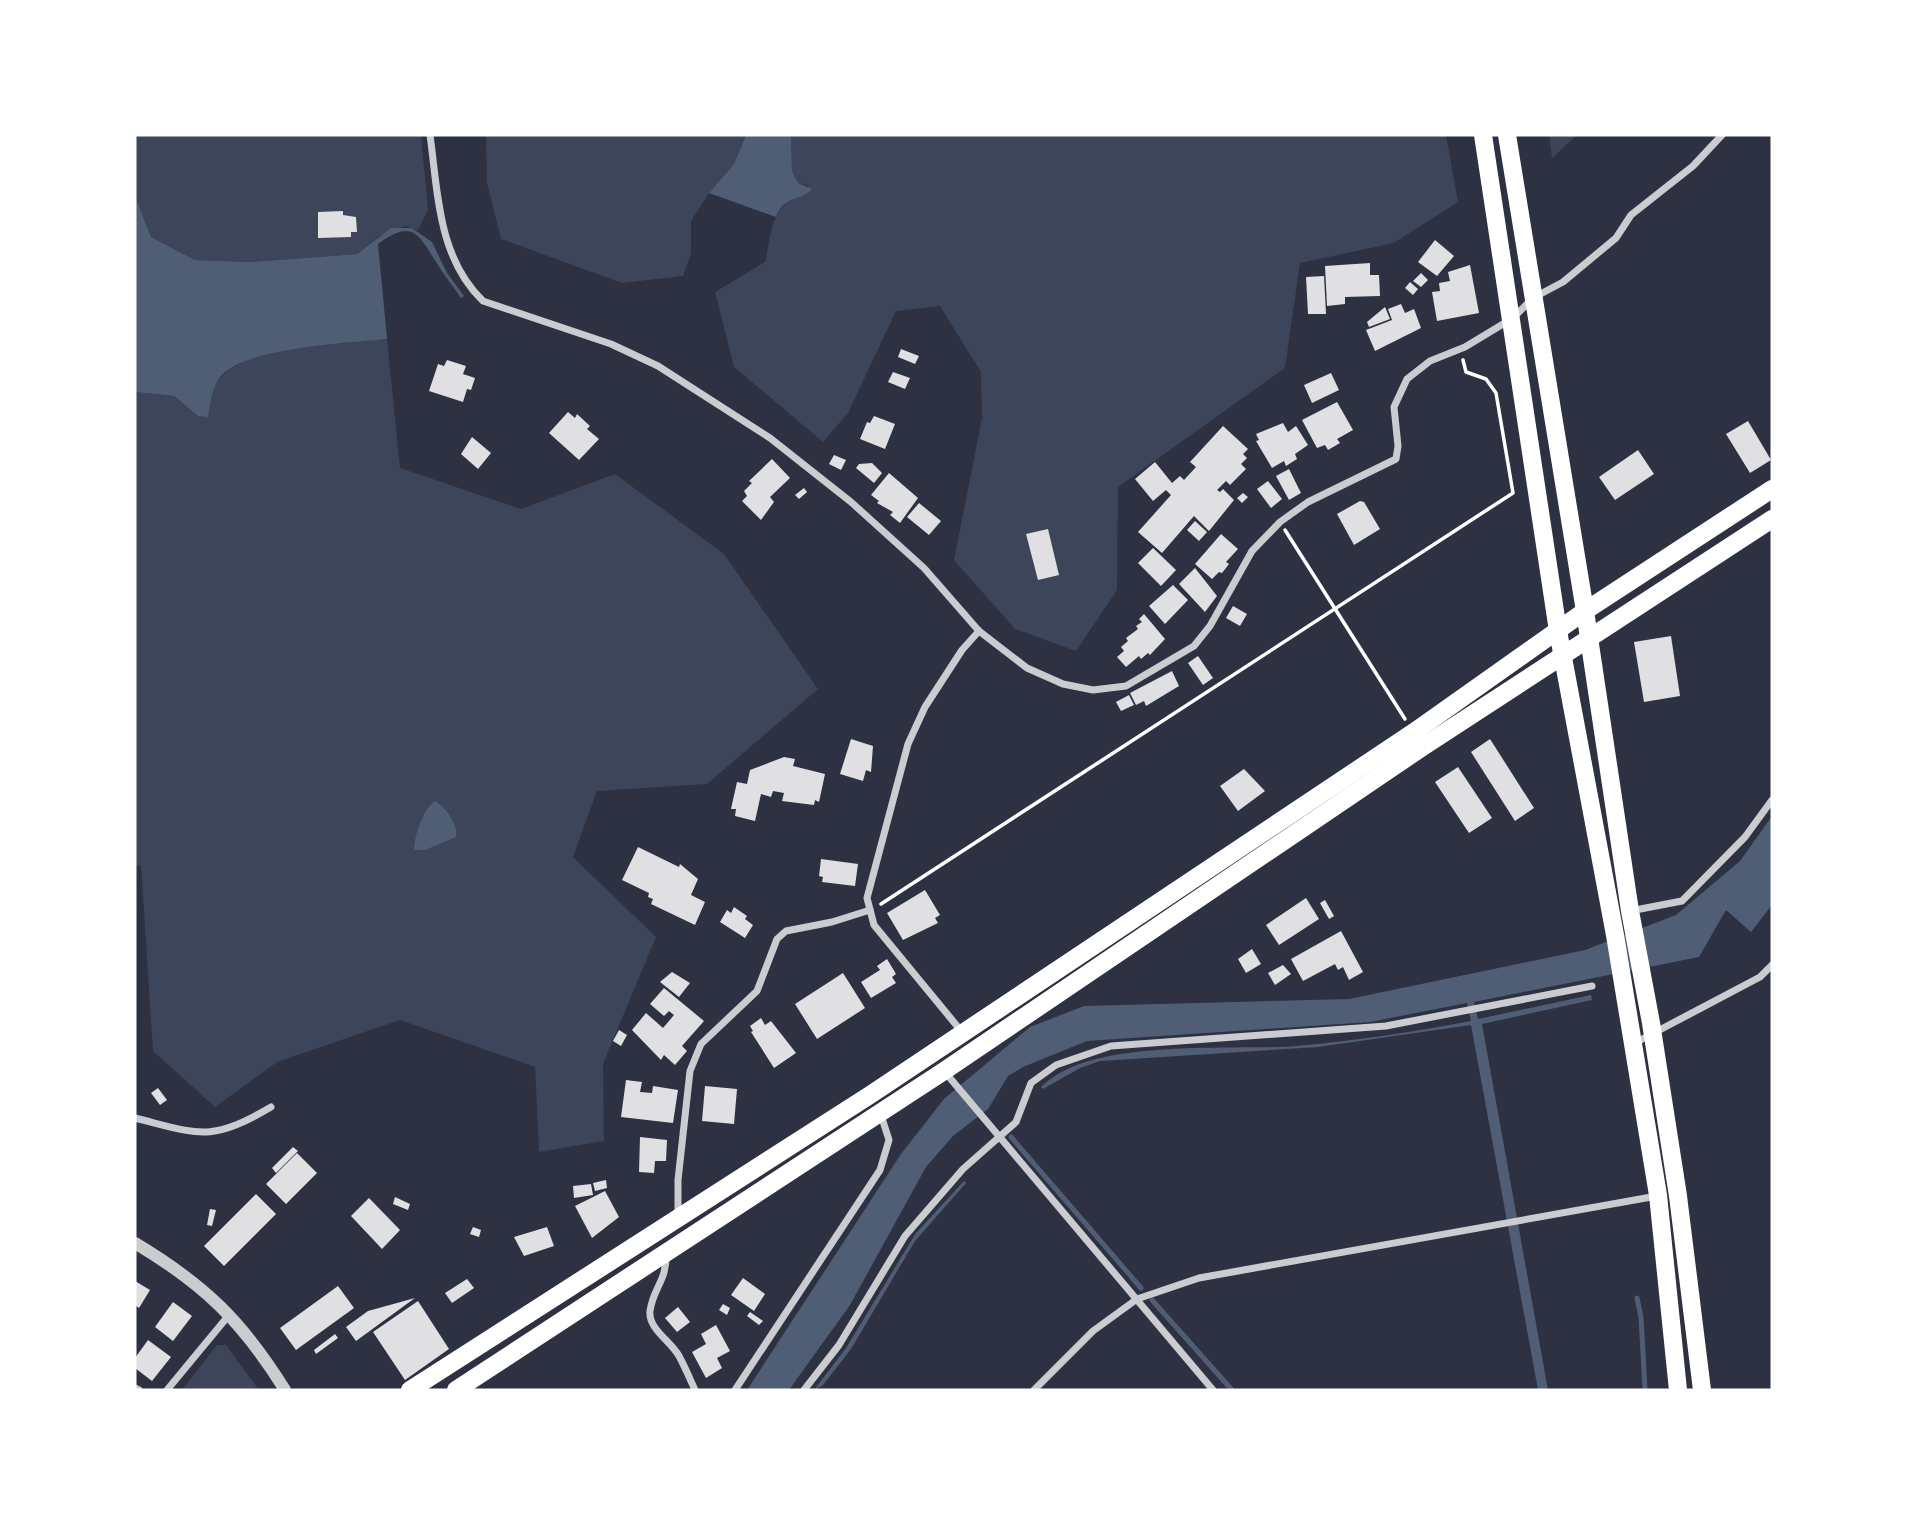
<svg xmlns="http://www.w3.org/2000/svg" width="1907" height="1525" font-family="Figtree,sans-serif">
<style>
.green{fill:#3c4559}
.water{fill:#4f5d75}
.lines{fill:none;stroke-linecap:round;stroke-linejoin:round}
.stream{stroke:#4f5d75;stroke-width:5}
.building{fill:#e0e0e3}
.path{stroke:#fff;stroke-width:3.5}
.minor{stroke:#caccd0;stroke-width:7}
.tertiary{stroke:#caccd0;stroke-width:12}
.primary{stroke:#fff;stroke-width:18}
</style>
<rect width="100%" height="100%" fill="#2d3142"/>
<g class="green">
<path d="M135 135H421L428 210 418 230 406 226 378 237 357 254 251 262 195 260 151 237 135 196Z"/>
<path d="M486 135H746L734 164 709 193 691 221V254L683 276 622 283 501 239 487 183Z"/>
<path d="M791 135H1446L1458 202 1394 243 1300 263 1285 368 1118 487 1117 590 1076 651 1015 629 954 560 982 418 981 372 940 306 896 311 848 413 823 442 734 367 715 292 765 262C773 228 770 204 808 193V186L798 183 792 171Z"/>
<path d="M1549 135H1577L1552 158Z"/>
<path d="M387 339 400 468 521 509 615 474 724 554 818 689 707 784 597 791 573 857 656 937 603 1064 604 1141 539 1152 535 1067 400 1020 277 1062 215 1107 153 1051 141 865 135 866V392L174 396 198 416C206 404 214 383 224 374 261 343 340 343 387 339Z"/>
<path d="M217 1345H226L259 1390H182Z"/>
</g>
<g class="water">
<path d="M746 135H791L792 171 798 183 812 189C803 201 784 195 776 217L709 193 734 164Z"/>
<path d="M135 196 151 237 195 260 251 262 357 254 391 228H412L432 242 447 273 464 296 461 298C453 286 443 274 436 262 418 233 412 219 378 244L387 339C348 343 247 347 221 376 212 387 210 404 208 417L198 416 174 396 135 392Z"/>
<path d="M435 801C445 807 458 823 456 837L425 850H414C414 837 423 808 435 801Z"/>
<path d="M1772 816V905L1751 932 1726 910 1699 957 1474 1002 1478 1019 1591 995 1592 1000 1482 1024 1548 1390H1538L1471 1025 1318 1047 1100 1061 1080 1068 1043 1089 1041 1087C1091 1037 1227 1051 1296 1046 1354 1041 1413 1032 1471 1021L1467 1003 1370 1022 1087 1041 1023 1067 1008 1076 988 1109 953 1136 926 1167 850 1305 789 1390H747L901 1154 944 1099 1030 1027 1084 1006 1349 999 1585 950 1676 915 1740 861Z"/>
<path d="M964 1181 966 1183 915 1241 851 1349 823 1385 814 1390 846 1348 916 1233Z"/>
</g>
<g class="lines">
<g class="stream">
<path d="M1011 1137 1141 1288"/>
<path d="M1637 1298 1641 1317 1645 1390"/>
<path d="M1152 1300 1232 1390"/>
</g>
</g>
<g class="building">
<path d="M343 211V215L356 217 357 232H351V237L318 238V212Z"/>
<path d="M1435 240 1454 256 1437 276 1418 262Z"/>
<path d="M1370 263V275H1379L1380 296 1345 297V304L1327 306 1325 266Z"/>
<path d="M1470 265 1479 313 1437 321 1432 292 1440 291 1439 283 1450 281 1448 272Z"/>
<path d="M1421 273 1428 280 1421 287 1413 281Z"/>
<path d="M1324 276 1326 314H1308L1306 277Z"/>
<path d="M1410 282 1418 289 1413 295 1405 288Z"/>
<path d="M1401 304 1405 313 1414 309 1421 328 1375 351 1366 330 1392 320 1388 309Z"/>
<path d="M1385 307 1390 319 1369 327 1367 322Z"/>
<path d="M901 349 919 356 915 364 898 357Z"/>
<path d="M447 360 466 366 463 374 475 378 471 390 467 389 463 402 429 391 438 364 444 366Z"/>
<path d="M893 372 910 378 905 389 888 382Z"/>
<path d="M1331 373 1339 390 1312 403 1304 385Z"/>
<path d="M1337 402 1353 430 1337 439 1340 443 1328 450 1325 445 1317 448 1302 420Z"/>
<path d="M568 412 575 418 577 414 590 426 587 429 599 439 579 460 549 433Z"/>
<path d="M874 416 895 424 885 449 860 439 867 422 870 423Z"/>
<path d="M1748 421 1771 460 1750 473 1726 434Z"/>
<path d="M1283 423 1288 432 1296 426 1308 445 1295 454 1297 459 1286 466 1284 461 1272 468 1256 441 1259 440 1256 434Z"/>
<path d="M1223 426 1248 449 1243 454 1247 458 1241 464 1246 469 1230 485 1226 481 1217 490 1220 492 1223 489 1234 500 1209 531 1194 516 1162 553 1138 532 1171 495 1166 490 1153 501 1135 479 1155 462 1172 483 1180 476 1184 480 1196 467 1190 462Z"/>
<path d="M472 437 491 453 478 469 461 454Z"/>
<path d="M1638 450 1654 474 1615 500 1599 477Z"/>
<path d="M834 455 846 460 841 470 829 464Z"/>
<path d="M772 459 790 478 770 497 774 502 761 520 742 501 747 496 744 491 752 483 749 481Z"/>
<path d="M872 463 882 473 874 483 856 468 859 464Z"/>
<path d="M1289 469 1301 493 1289 500 1276 476Z"/>
<path d="M889 473 918 498 900 523 890 515 893 512 877 503 879 501 871 495Z"/>
<path d="M1268 481 1282 499 1271 508 1257 489Z"/>
<path d="M804 488 807 492 799 499 795 495Z"/>
<path d="M1243 493 1248 497 1242 503 1237 498Z"/>
<path d="M1360 501 1364 502 1380 529 1354 545 1337 514Z"/>
<path d="M919 503 941 521 929 535 907 517Z"/>
<path d="M1195 521 1207 532 1199 541 1187 530Z"/>
<path d="M1048 529 1059 575 1038 580 1026 534Z"/>
<path d="M1221 534 1238 549 1226 562 1229 564 1222 573 1219 572 1212 579 1195 564Z"/>
<path d="M1153 548 1176 570 1161 586 1138 563Z"/>
<path d="M1195 568 1217 596 1205 612 1179 584Z"/>
<path d="M1173 585 1188 600 1165 624 1149 606Z"/>
<path d="M1233 606 1247 614 1240 626 1226 618Z"/>
<path d="M1144 614 1165 639 1150 655 1148 653 1141 659 1139 656 1126 667 1117 657 1124 651 1121 647 1128 641 1126 638 1138 629 1136 626 1142 622 1139 619Z"/>
<path d="M1671 636 1680 696 1644 702 1634 642Z"/>
<path d="M1198 656 1213 678 1203 685 1188 663Z"/>
<path d="M1172 671 1179 686 1146 706 1144 701 1136 705 1130 693Z"/>
<path d="M1129 695 1134 705 1121 711 1116 702Z"/>
<path d="M851 739 873 746 871 772 866 770 863 781 840 774Z"/>
<path d="M1490 739 1534 808 1515 821 1471 752Z"/>
<path d="M784 757 795 759 793 766 825 774 819 802 815 800 814 805 782 801 784 793 773 791 771 797 761 794 755 821 735 816 736 809H731L737 782 747 784 750 770Z"/>
<path d="M1458 767 1492 818 1469 833 1435 782Z"/>
<path d="M1244 769 1265 791 1238 811 1220 786Z"/>
<path d="M638 847 679 867 680 864 698 879 691 895 705 902 695 925 651 904 653 899 648 897 649 893 622 880Z"/>
<path d="M821 859 858 864 855 886 822 882 823 877 819 876Z"/>
<path d="M925 890 940 915 935 918 938 923 903 940 887 913Z"/>
<path d="M1306 898 1319 919 1279 945 1266 925Z"/>
<path d="M1325 900 1334 916 1329 919 1320 903Z"/>
<path d="M734 907 747 916 745 919 753 925 745 938 720 922 727 910 731 913Z"/>
<path d="M1341 931 1363 972 1349 980 1343 967 1338 970 1335 964 1303 981 1291 959Z"/>
<path d="M1252 949 1261 964 1246 973 1238 959Z"/>
<path d="M887 959 896 974 892 977 896 983 871 998 861 982 880 970 877 966Z"/>
<path d="M1283 965 1291 974 1275 985 1268 973Z"/>
<path d="M672 972 690 983 679 997 660 982Z"/>
<path d="M843 973 865 1008 817 1039 795 1004Z"/>
<path d="M664 988 704 1021 682 1046 687 1051 675 1065 664 1055 661 1060 632 1030 646 1013 663 1028 674 1015 669 1011 664 1016 650 1004Z"/>
<path d="M761 1018 765 1025 771 1021 796 1053 774 1068 751 1032 753 1031 750 1026Z"/>
<path d="M619 1030 627 1035 621 1046 613 1041Z"/>
<path d="M626 1080 642 1082 640 1092 652 1093 653 1086 678 1090 673 1123 621 1117Z"/>
<path d="M705 1086 737 1089 734 1124 702 1121Z"/>
<path d="M158 1088 167 1100 160 1105 151 1093Z"/>
<path d="M640 1137 667 1140 666 1161H655L654 1173 639 1172Z"/>
<path d="M293 1147 298 1151 276 1173 272 1168Z"/>
<path d="M297 1153 317 1173 286 1204 266 1184Z"/>
<path d="M606 1180 607 1188 595 1191 593 1183Z"/>
<path d="M591 1184 593 1195 574 1198 573 1186Z"/>
<path d="M605 1191 619 1217 592 1238 575 1206Z"/>
<path d="M256 1194 276 1214 224 1266 204 1246Z"/>
<path d="M395 1197 410 1204 408 1210 393 1204Z"/>
<path d="M369 1198 400 1230 382 1249 351 1216Z"/>
<path d="M210 1209 216 1210 212 1226 207 1225Z"/>
<path d="M473 1227 481 1230 479 1237 470 1234Z"/>
<path d="M547 1227 554 1246 524 1256 514 1237Z"/>
<path d="M743 1278 765 1294 754 1311 731 1295Z"/>
<path d="M467 1279 474 1288 452 1303 445 1293Z"/>
<path d="M135 1281 150 1290 139 1308 135 1305Z"/>
<path d="M338 1286 354 1308 296 1350 280 1328Z"/>
<path d="M415 1298 356 1341 346 1327 368 1311Z"/>
<path d="M418 1301 449 1349 405 1380 373 1332Z"/>
<path d="M173 1302 192 1316 173 1341 155 1327Z"/>
<path d="M723 1304 730 1308 727 1315 719 1310Z"/>
<path d="M678 1307 690 1322 677 1332 665 1318Z"/>
<path d="M750 1312 763 1321 759 1325 747 1316Z"/>
<path d="M716 1325 730 1351 717 1358 722 1368 706 1378 692 1352 706 1344 701 1334Z"/>
<path d="M335 1334 338 1338 316 1354 314 1350Z"/>
<path d="M148 1340 171 1357 152 1381 135 1368V1358Z"/>
</g>
<g class="lines">
<g class="path">
<path d="M1285 530 1405 719"/>
<path d="M881 904 1513 493 1496 393 1486 379 1466 372 1463 360"/>
</g>
<g class="minor">
<path d="M430 135C438 193 438 258 483 301L611 344 658 366 770 438 851 502 924 568 979 631 1027 668 1063 684 1093 690 1126 686 1194 646 1210 626 1252 551 1280 522 1308 502 1396 459 1398 446 1394 407 1407 379 1430 361 1465 347 1513 318 1533 298 1563 282 1616 238 1631 215 1693 166 1722 135"/>
<path d="M1630 911 1682 901 1745 837 1772 800"/>
<path d="M962 1032 874 925 867 898 908 744 925 707 962 650 979 631"/>
<path d="M1633 1044 1760 977 1772 965"/>
<path d="M944 1071 1213 1390"/>
<path d="M135 1118C199 1134 210 1143 271 1107"/>
<path d="M678 1217V1180L690 1071 701 1044 757 991 777 939 786 931 832 922 870 910"/>
<path d="M666 1254C667 1281 653 1288 650 1311 648 1329 671 1341 679 1356 685 1367 690 1379 695 1390"/>
<path d="M135 1388 139 1390"/>
<path d="M167 1390 229 1315"/>
<path d="M735 1390 880 1170 889 1140 881 1115"/>
<path d="M804 1390 839 1345 905 1236 963 1169 1016 1122 1031 1083 1056 1065 1111 1046 1386 1026 1592 986"/>
<path d="M1034 1390 1093 1331 1137 1299 1199 1278 1657 1196"/>
</g>
<path class="tertiary" d="M135 1243C205 1285 242 1321 285 1390"/>
<g class="primary">
<path d="M1483 135 1558 631 1615 935 1658 1195 1678 1390"/>
<path d="M1507 135 1585 611 1630 911 1651 1023 1678 1196 1702 1390"/>
<path d="M410 1390 870 1095 1414 732 1585 611 1772 489"/>
<path d="M456 1390 944 1071 1424 746 1772 519"/>
</g>
</g>
<rect width="1907" height="1525" fill="none" stroke="#ffffff" stroke-width="273"/>
</svg>
